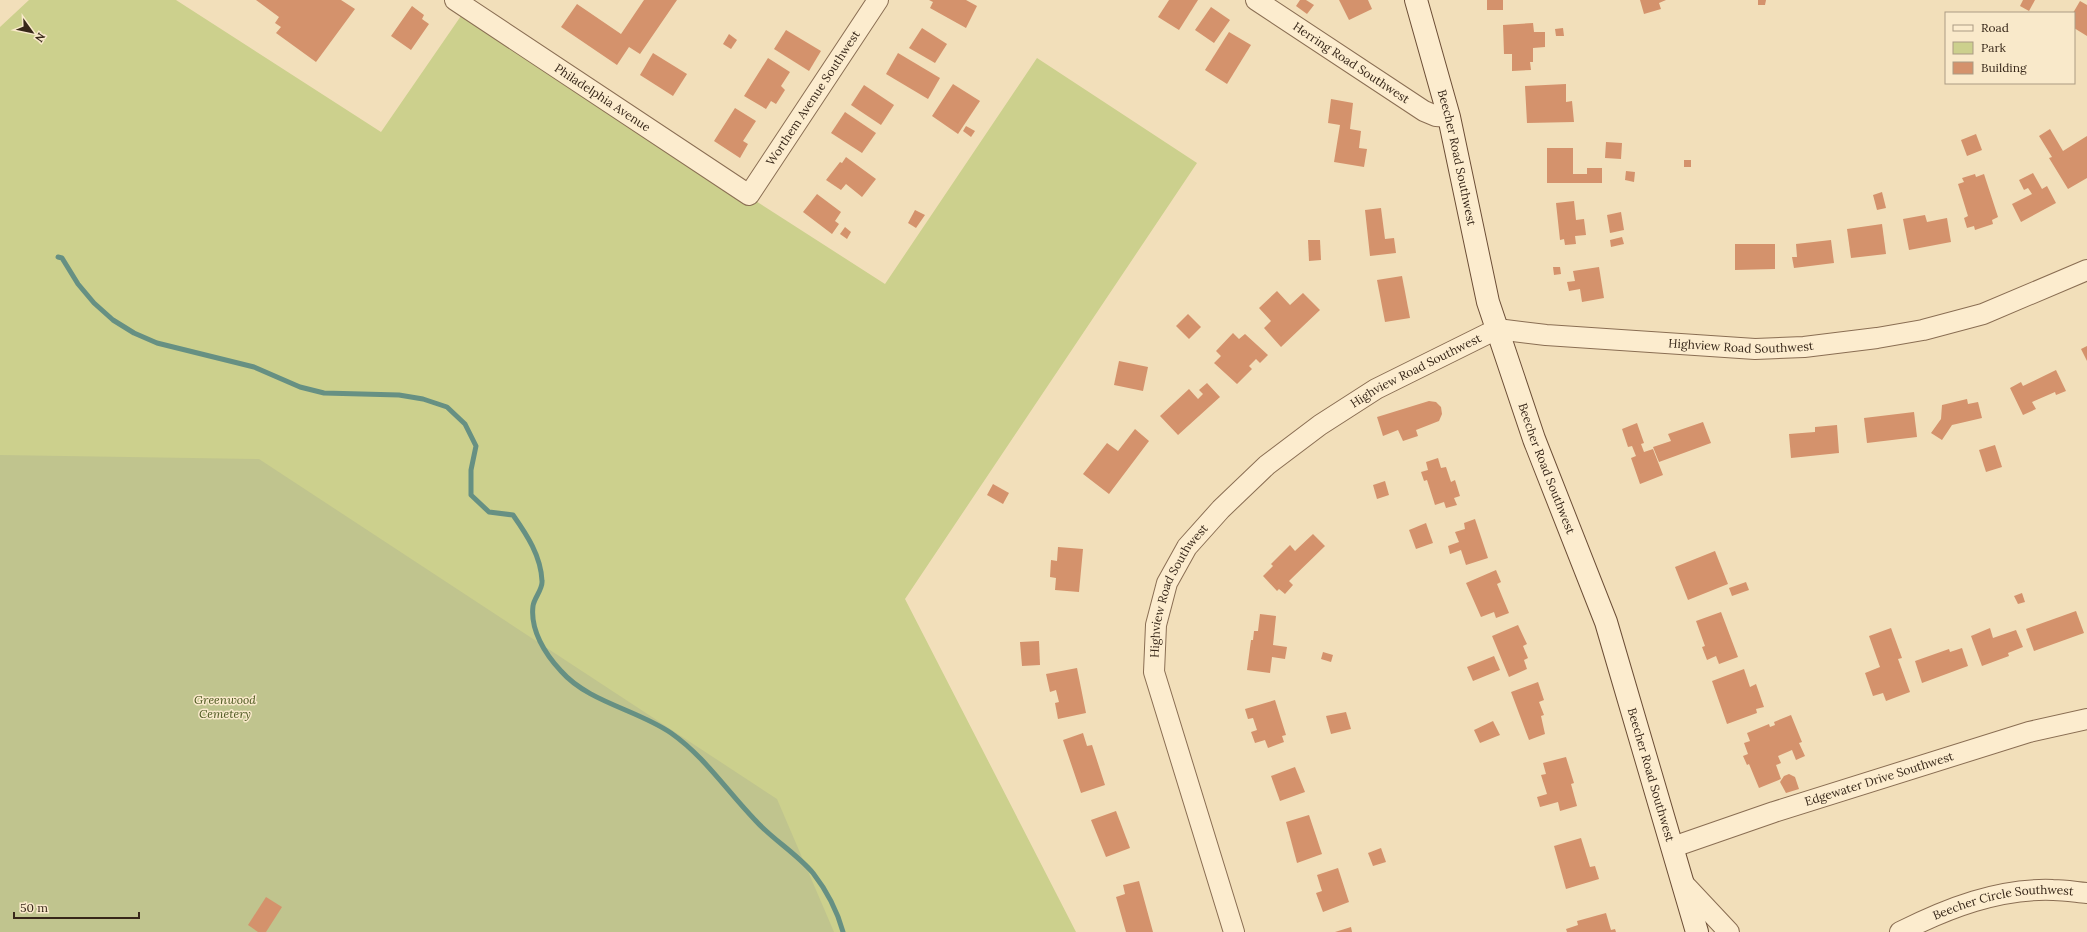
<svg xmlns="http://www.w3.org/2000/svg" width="2087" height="932" font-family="Lora,serif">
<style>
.green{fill:#ccd08d}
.cemetery{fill:#c0c48e}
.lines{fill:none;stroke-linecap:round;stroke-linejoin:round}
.stream{stroke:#669083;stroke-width:5}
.building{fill:#d4926c}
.street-casing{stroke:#8a6e53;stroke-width:22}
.secondary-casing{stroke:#6c4e36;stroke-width:24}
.street{stroke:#fcecce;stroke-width:20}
.secondary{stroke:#fcecce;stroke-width:22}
.labels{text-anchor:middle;stroke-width:3;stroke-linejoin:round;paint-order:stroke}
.street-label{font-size:12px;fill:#372719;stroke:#f9e9ca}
.park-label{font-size:12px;font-style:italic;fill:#4b561e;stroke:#f9e9ca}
</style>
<rect width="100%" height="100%" fill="#f2dfba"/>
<path class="green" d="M29 0H176L381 132 463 13 885 284 1037 58 1197 163 905 599 1076 932H691L0 823V27Z"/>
<path class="cemetery" d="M0 455 259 459 777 799 834 932H0Z"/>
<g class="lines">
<path class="stream" d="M58 257 62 258 78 284 94 303 113 320 134 333 157 343 254 367 300 387 324 393 399 395 423 399 447 407 465 424 476 446 471 470V495L489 512 513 515C527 535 541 556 542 581 543 589 534 598 533 606 530 630 545 654 561 671 588 702 638 710 671 733 704 756 727 791 755 820 772 839 796 853 813 873 827 891 837 910 843 932"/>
</g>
<g class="building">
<path d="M256 0H341L355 9 316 62 276 33 281 27 275 23 279 17Z"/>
<path d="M644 0H677L640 54 629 47 617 65 561 27 577 4 621 34Z"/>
<path d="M929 0H966L977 6 966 28 930 8 933 2Z"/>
<path d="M1169 0H1198L1179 30 1158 17Z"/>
<path d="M1300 0H1306L1314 5 1307 14 1296 6Z"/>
<path d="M1339 0H1368L1372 9 1349 20Z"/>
<rect x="1487" y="0" width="16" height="10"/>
<path d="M1640 0H1666L1659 3 1661 9 1644 14Z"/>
<path d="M1758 0H1766L1765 5H1758Z"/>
<path d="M2023 0H2035L2029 11 2020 6Z"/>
<path d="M2080 1 2087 5V36L2074 28 2073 13Z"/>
<path d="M412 6 424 15 422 19 429 24 411 50 391 36Z"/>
<path d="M1211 7 1230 20 1214 43 1195 30Z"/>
<path d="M1533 23 1534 32H1545V47L1533 48V62H1530L1531 70 1512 71V54H1504L1503 25Z"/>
<path d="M922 28 947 44 935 63 909 48Z"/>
<path d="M1563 28 1564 36H1556L1555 29Z"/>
<path d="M786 30 821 51 809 71 774 49Z"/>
<path d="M1229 32 1251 45 1227 84 1205 70Z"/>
<path d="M729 34 737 40 731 49 723 44Z"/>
<path d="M653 53 687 74 673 96 640 75Z"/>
<path d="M898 53 940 78 928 99 886 74Z"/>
<path d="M768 58 790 72 781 86 785 90 776 104 771 101 766 109 744 96Z"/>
<path d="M953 84 980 101 958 134 932 116Z"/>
<path d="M1566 84V102L1572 101 1574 122 1527 123 1525 86Z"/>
<path d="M864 85 894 105 881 125 851 105Z"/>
<path d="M1331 99 1353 103 1350 129 1361 131 1359 148 1367 149 1364 167 1334 162 1340 125 1328 123Z"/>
<path d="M735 108 756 121 743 141 748 144 740 158 714 141Z"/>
<path d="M845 112 876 133 862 153 831 133Z"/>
<path d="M966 126 975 131 971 137 963 131Z"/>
<path d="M2050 129 2063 151 2087 136V178L2068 189 2049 158 2052 157 2039 136Z"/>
<path d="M1976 134 1982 150 1967 156 1961 140Z"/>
<path d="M1606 142 1622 143 1621 159 1605 158Z"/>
<path d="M1547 148H1573V174H1587V168H1602V183H1547Z"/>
<path d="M846 157 876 179 862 197 846 184 841 190 826 180 840 162 842 163Z"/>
<rect x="1684" y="160" width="7" height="7"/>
<path d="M1626 171 1635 172 1634 182 1625 180Z"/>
<path d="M2033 173 2042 189 2047 186 2056 203 2021 222 2012 204 2032 194 2028 188 2024 190 2019 180Z"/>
<path d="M1975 174 1976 177 1984 174 1998 217 1992 220 1993 224 1975 230 1974 226 1967 228 1964 218 1968 216 1958 184 1964 182 1962 178Z"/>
<path d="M1882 192 1886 208 1877 210 1873 195Z"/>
<path d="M817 194 841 212 835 221 839 224 832 234 803 212Z"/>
<path d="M1574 201 1576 220 1584 219 1586 235 1575 236 1576 244 1565 245 1564 239 1560 240 1556 203Z"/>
<path d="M1381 208 1385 239 1394 238 1396 253 1370 256 1365 210Z"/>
<path d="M915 210 925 215 916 228 908 223Z"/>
<path d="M1621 212 1624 230 1610 233 1607 215Z"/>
<path d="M1925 215 1927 222 1947 218 1951 242 1909 250 1903 219Z"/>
<path d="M1882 224 1886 254 1851 258 1847 229Z"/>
<path d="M845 227 851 232 847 239 840 234Z"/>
<path d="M1622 237 1624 244 1611 247 1610 240Z"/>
<path d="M1308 240H1320L1321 260 1309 261Z"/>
<path d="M1831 240 1834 263 1794 268 1792 257H1797L1796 244Z"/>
<path d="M1735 244H1775V269L1735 270Z"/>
<path d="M1553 267H1560L1561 274 1554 275Z"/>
<path d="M1599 267 1604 298 1582 302 1580 289 1569 291 1567 282 1575 281 1573 271Z"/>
<path d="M1402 276 1410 318 1385 322 1377 280Z"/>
<path d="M1277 291 1290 305 1303 293 1320 310 1281 347 1264 328 1271 321 1259 308Z"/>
<path d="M1188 314 1201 327 1189 339 1176 326Z"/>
<path d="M1233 333 1239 339 1245 334 1268 355 1260 363 1256 359 1249 366 1252 369 1237 384 1214 363 1221 356 1216 351Z"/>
<path d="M2087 346V361L2081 349Z"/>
<path d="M1119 361 1148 367 1143 391 1114 385Z"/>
<path d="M2056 370 2066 391 2056 395 2055 392 2032 402 2036 409 2023 415 2010 388 2021 382 2023 386Z"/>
<path d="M1207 383 1220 397 1178 435 1160 416 1189 389 1198 399 1203 394 1199 390Z"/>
<path d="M1967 399 1968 404 1978 402 1982 418 1952 425 1942 440 1931 433 1941 419 1942 405Z"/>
<path d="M1429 401 1436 402 1441 407 1442 414 1439 421 1416 430 1418 436 1403 441 1398 430 1383 436 1377 417Z"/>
<path d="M1914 412 1917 437 1867 443 1864 418Z"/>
<path d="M1703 422 1711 443 1659 462 1653 447 1671 441 1668 434Z"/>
<path d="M1637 423 1644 443 1641 444 1644 452 1653 449 1663 475 1640 484 1631 458 1636 456 1632 446 1628 447 1622 429Z"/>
<path d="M1837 425 1839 453 1791 458 1789 434 1815 432V427Z"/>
<path d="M1135 429 1149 441 1109 494 1083 474 1107 443 1118 451Z"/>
<path d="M1995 445 2002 467 1986 472 1979 450Z"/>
<path d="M1438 458 1441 468 1446 467 1451 482 1455 480 1460 496 1454 498 1457 505 1446 508 1444 502 1435 505 1427 480 1424 481 1421 472 1428 470 1426 462Z"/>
<path d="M1385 481 1389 495 1377 499 1373 485Z"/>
<path d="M993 484 1009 493 1003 504 987 495Z"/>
<path d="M1475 519 1488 558 1466 565 1461 550 1450 554 1448 546 1459 542 1455 532 1465 529 1464 523Z"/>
<path d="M1426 523 1433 543 1416 549 1409 530Z"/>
<path d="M1313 534 1325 546 1289 581 1293 585 1285 594 1279 589 1277 591 1263 576 1273 566 1271 564 1290 545 1295 551Z"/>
<path d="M1058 547 1083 549 1079 592 1055 590 1056 578 1050 577 1051 560 1057 561Z"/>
<path d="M1715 551 1728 584 1688 600 1675 567Z"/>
<path d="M1496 570 1501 582 1497 584 1509 613 1496 618 1494 612 1481 617 1466 583Z"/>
<path d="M1746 582 1749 590 1732 596 1729 588Z"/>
<path d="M2022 593 2025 602 2018 604 2014 596Z"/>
<path d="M2076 611 2084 633 2034 651 2026 629Z"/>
<path d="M1721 612 1738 657 1719 664 1716 656 1707 660 1702 647 1705 646 1696 621Z"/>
<path d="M1260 614 1276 616 1273 645 1287 647 1285 659 1272 657 1270 673 1247 670 1251 640H1253L1254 631H1258Z"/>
<path d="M1518 625 1527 644 1523 646 1528 658 1524 660 1527 669 1509 677 1492 636Z"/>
<path d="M1891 628 1902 658 1898 659 1910 692 1886 701 1883 693 1873 696 1865 673 1880 667 1869 636Z"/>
<path d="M1990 628 1993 638 2016 630 2023 647 2008 653 2009 656 1982 666 1971 636Z"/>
<path d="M1039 641 1040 665 1022 666 1020 642Z"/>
<path d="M1962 648 1968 666 1922 683 1915 661 1949 649 1950 652Z"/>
<path d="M1323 652 1333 655 1331 662 1321 659Z"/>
<path d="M1494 656 1500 670 1473 681 1467 667Z"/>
<path d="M1077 668 1086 713 1058 719 1055 703 1059 702 1056 690 1050 692 1046 674Z"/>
<path d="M1744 669 1750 687 1756 684 1764 707 1756 709 1757 713 1727 724 1712 681Z"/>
<path d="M1538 682 1544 700 1539 702 1544 715 1541 716 1545 734 1529 740 1511 692Z"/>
<path d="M1275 700 1286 735 1282 736 1284 742 1268 748 1265 740 1255 743 1251 732 1257 730 1253 718 1248 719 1245 709Z"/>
<path d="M1346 712 1351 729 1331 734 1326 716Z"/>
<path d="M1791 715 1802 742 1799 743 1805 756 1796 760 1792 750 1778 756 1781 763 1776 765 1781 779 1759 788 1749 764 1747 765 1743 756 1748 754 1744 743 1750 741 1747 733 1769 724 1770 727 1775 725 1774 722Z"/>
<path d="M1493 721 1500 735 1480 743 1474 730Z"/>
<path d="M1083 733 1087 746 1092 745 1105 785 1081 793 1063 740Z"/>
<path d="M1566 757 1574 783 1571 784 1577 806 1560 811 1558 802 1540 807 1537 797 1547 794 1541 775 1546 774 1543 763Z"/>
<path d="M1295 767 1305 792 1280 801 1271 776Z"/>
<path d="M1789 774 1795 777 1799 789 1786 793 1780 782 1784 776Z"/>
<path d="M1116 811 1130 848 1106 857 1091 820Z"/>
<path d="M1309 815 1322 854 1297 863 1286 822Z"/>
<path d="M1581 838 1590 867 1595 866 1599 879 1566 889 1554 846Z"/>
<path d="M1381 848 1386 862 1373 866 1368 853Z"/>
<path d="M1338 868 1349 902 1323 912 1316 893 1322 891 1317 875Z"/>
<path d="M1139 881 1153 932H1126L1116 897 1125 894 1123 885Z"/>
<path d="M266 897 282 907 266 932H258L248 925Z"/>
<path d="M1606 913 1611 930 1615 929 1616 932H1567L1566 929 1578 925 1577 921Z"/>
<path d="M1351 927 1352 932H1335Z"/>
</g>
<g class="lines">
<defs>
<g id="street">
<path id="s1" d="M455 0 749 195 878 0"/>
<path id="s2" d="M1256 0 1424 111 1436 116 1449 117"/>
<path id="s3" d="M1673 847 1774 812 2029 732 2087 719"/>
<path d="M1684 884 1729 932"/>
<path id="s4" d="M1234 932 1154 672 1156 625 1167 583 1187 547 1221 509 1267 465 1320 425 1376 389 1497 329 1546 335 1755 349 1804 347 1877 338 1923 330 1983 314 2087 270"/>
<path id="s5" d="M1900 932C1948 908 1999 888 2053 890 2064 890 2076 892 2087 893"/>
</g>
<g id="secondary">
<path id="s6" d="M1416 0 1449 117 1488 302 1534 439 1606 622 1697 932"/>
</g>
</defs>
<use href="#street" class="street-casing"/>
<use href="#secondary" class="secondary-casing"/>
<use href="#street" class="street"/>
<use href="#secondary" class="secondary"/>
</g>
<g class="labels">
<g class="street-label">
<text dy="4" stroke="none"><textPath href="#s2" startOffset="114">Herring Road Southwest</textPath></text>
<text dy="4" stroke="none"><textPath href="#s1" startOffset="177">Philadelphia Avenue</textPath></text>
<text dy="4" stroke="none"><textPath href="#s1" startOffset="469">Worthem Avenue Southwest</textPath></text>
<text dy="4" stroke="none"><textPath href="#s6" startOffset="163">Beecher Road Southwest</textPath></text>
<text dy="4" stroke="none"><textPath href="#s4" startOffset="1031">Highview Road Southwest</textPath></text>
<text dy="4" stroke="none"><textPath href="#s4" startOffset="695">Highview Road Southwest</textPath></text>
<text dy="4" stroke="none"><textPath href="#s6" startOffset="487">Beecher Road Southwest</textPath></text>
<text dy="4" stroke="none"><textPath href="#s4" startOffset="359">Highview Road Southwest</textPath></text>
<text dy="4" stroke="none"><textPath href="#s6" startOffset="811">Beecher Road Southwest</textPath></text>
<text dy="4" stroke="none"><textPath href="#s3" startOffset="217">Edgewater Drive Southwest</textPath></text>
<text dy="4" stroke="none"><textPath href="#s5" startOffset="109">Beecher Circle Southwest</textPath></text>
</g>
<g class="park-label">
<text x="225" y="704">Greenwood<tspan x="225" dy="14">Cemetery</tspan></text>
</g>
</g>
<rect x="1945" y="12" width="130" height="72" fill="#f9e9ca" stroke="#ab9b83"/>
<rect x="1953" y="25" width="20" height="6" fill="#fcecce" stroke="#ab9b83"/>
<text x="1981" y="32" font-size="12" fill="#372719">Road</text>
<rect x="1953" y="42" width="20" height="12" fill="#ccd08d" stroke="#ab9b83"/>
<text x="1981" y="52" font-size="12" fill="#372719">Park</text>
<rect x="1953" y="62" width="20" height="12" fill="#d4926c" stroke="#ab9b83"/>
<text x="1981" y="72" font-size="12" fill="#372719">Building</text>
<g transform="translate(32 32) rotate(123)" stroke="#f9e9ca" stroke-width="3" paint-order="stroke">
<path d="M0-3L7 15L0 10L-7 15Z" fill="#372719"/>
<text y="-6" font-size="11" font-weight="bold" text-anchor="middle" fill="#372719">N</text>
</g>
<path d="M14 912v6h125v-6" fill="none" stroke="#372719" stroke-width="2"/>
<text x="20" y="912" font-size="12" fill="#372719" stroke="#f9e9ca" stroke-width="3" paint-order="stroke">50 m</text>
</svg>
